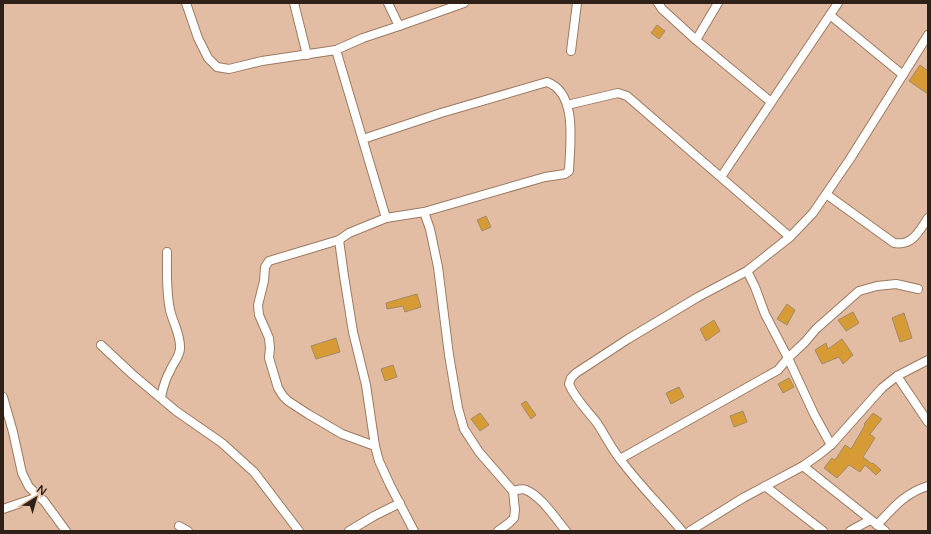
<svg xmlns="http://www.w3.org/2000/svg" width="931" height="534" font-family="'Varela Round',sans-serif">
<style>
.building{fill:#d69b35;stroke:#a28a68}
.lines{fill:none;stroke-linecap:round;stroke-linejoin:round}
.minor-casing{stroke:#9c7a61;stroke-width:10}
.minor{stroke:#fff;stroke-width:8}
</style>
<rect width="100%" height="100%" fill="#e3bda3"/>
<g class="building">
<path d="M657 25 665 31 659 39 651 33Z"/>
<path d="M920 65 928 71V94L909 81Z"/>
<path d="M486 216 491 227 482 231 477 220Z"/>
<path d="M417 294 421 307 405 312 403 306 387 309 386 303Z"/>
<path d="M787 304 795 310 787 325 777 319Z"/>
<path d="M853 312 859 323 846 331 838 320Z"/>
<path d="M904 313 912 338 900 342 892 318Z"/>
<path d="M714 320 720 331 706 341 700 329Z"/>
<path d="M336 338 340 352 316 359 311 346Z"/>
<path d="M842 339 853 355 843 364 839 357 822 364 815 350 826 343 828 349Z"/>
<path d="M393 365 397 377 385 381 381 369Z"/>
<path d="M789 378 794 387 783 393 778 384Z"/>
<path d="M679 387 684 397 671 404 666 393Z"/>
<path d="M526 401 536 415 531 419 521 404Z"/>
<path d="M743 411 747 422 734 427 730 416Z"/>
<path d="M480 413 489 425 480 431 471 419Z"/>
<path d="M873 413 882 419 870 434 875 438 863 457 872 464 873 463 881 470 876 475 865 465 860 472 849 465 837 478 824 468 832 458 835 460 845 445 851 449 865 425 864 424Z"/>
</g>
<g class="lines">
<defs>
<g id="minor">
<path d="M186 3 198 38 208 58 217 67 229 69 262 61 336 50"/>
<path d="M294 3 307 55"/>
<path d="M388 3 399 26 363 38 336 50 386 218 424 212"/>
<path d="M658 3 662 9 696 40 771 102"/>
<path d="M830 15 903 75"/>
<path d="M399 26 464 3"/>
<path d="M696 40 718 3"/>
<path d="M571 51 577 3"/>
<path d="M567 105 618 93 627 96 790 237"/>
<path d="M363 139 441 113 547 82C578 93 570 144 569 171L565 174 545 177 424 212 430 229 438 267 449 355 458 408 464 429 479 452 513 491 515 510 514 518 509 523 498 531"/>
<path d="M721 177 838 3"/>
<path d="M826 194 894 243C913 246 919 231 928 218"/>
<path d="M339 240 344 276 353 332 366 385 375 446 379 461 390 485 414 531"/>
<path d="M747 271 755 287 765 314 788 358 814 414 831 445"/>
<path d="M101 345 132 374 176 411 222 443 244 463 254 472 299 531"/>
<path d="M897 376 928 422"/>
<path d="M3 397 13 432 22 473 29 487 44 501 66 531"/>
<path d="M161 397C163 388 165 379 170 371 173 363 179 358 180 349 181 335 173 323 170 310 166 291 167 271 167 252"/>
<path d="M375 446 342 434 308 414 288 401 283 396 278 388 269 358 270 348 269 338 259 315 258 305 264 281 265 267 269 261 339 240 349 233 386 218"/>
<path d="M620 459 778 370 788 358 805 342 816 329 859 291 877 286 896 284 918 289"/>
<path d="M803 466 885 531"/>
<path d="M765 486 823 531"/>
<path d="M513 491C518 490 522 488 526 490 541 496 556 519 566 531"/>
<path d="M3 509 38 497"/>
<path d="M877 525C893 508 905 493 928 486"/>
<path d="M179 526 188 531"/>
<path d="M349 531 374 516 400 503"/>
<path d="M682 531C662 507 639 485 620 459 611 448 605 435 597 423 587 410 575 399 569 384L571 378 576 373 628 339 698 297 747 271 790 237 813 213 850 159 928 35"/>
<path d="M690 531 743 498 803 466 820 454 831 445 882 388 897 376 928 360"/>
<path d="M850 531 870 520"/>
</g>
</defs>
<use href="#minor" class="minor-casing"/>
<use href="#minor" class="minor"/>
</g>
<rect width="931" height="534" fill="none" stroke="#2f2117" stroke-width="8"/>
<g transform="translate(36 498) rotate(37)" stroke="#e3bda3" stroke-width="3" paint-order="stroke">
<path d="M0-3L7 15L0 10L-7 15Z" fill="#2f2117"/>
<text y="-6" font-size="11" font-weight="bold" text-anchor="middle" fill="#2f2117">N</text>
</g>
</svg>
